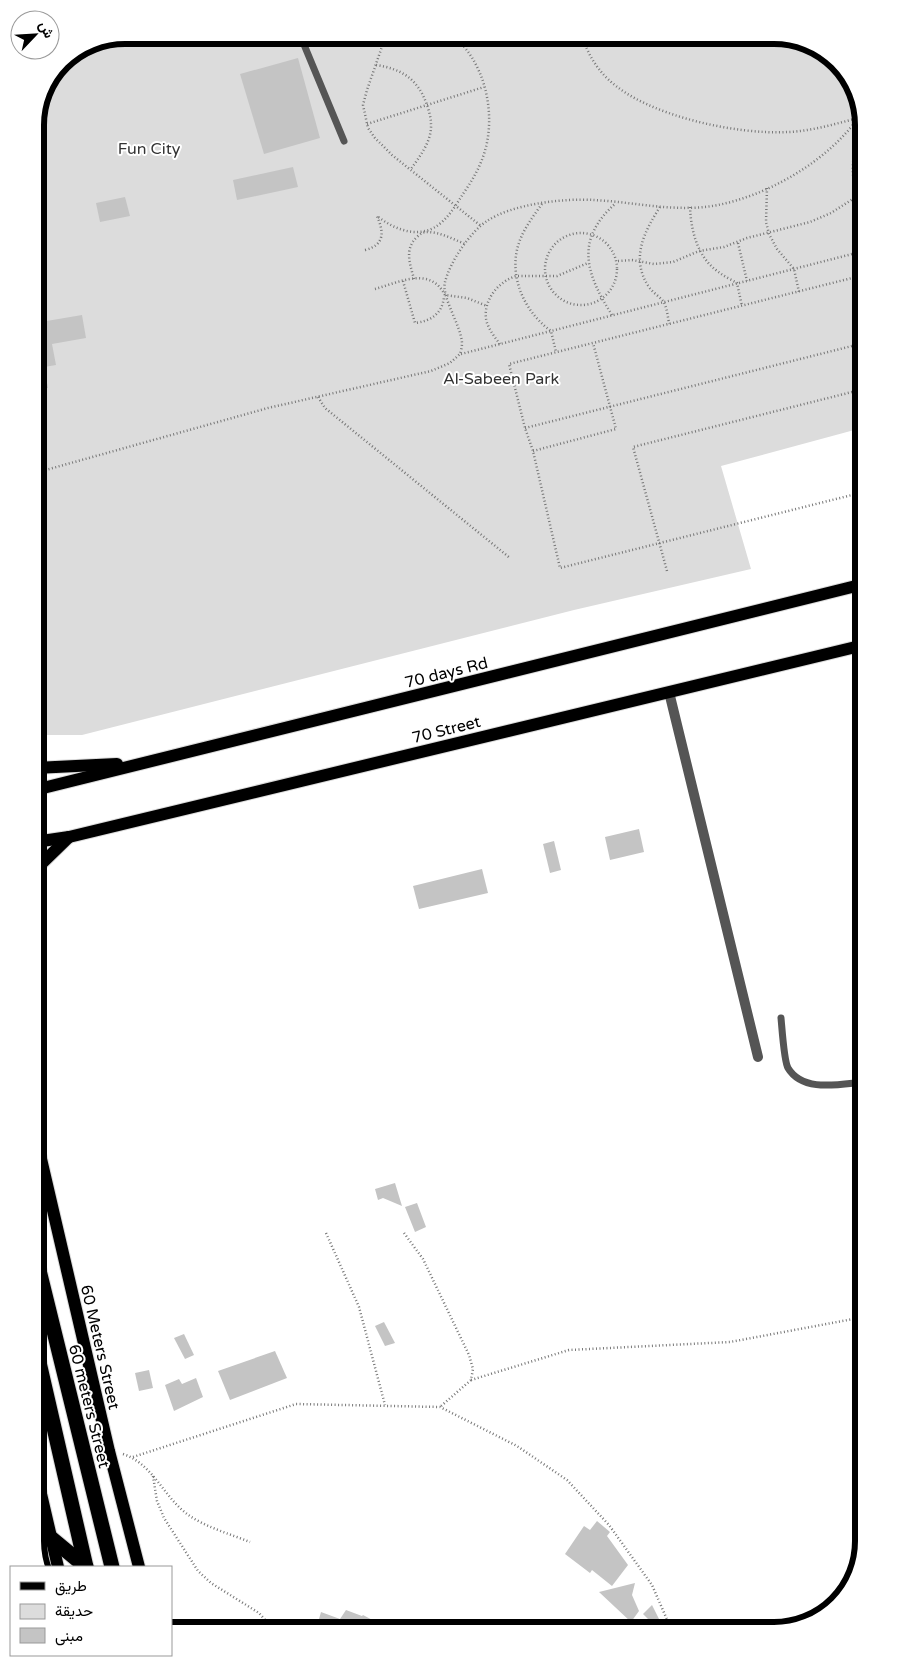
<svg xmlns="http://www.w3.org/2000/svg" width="899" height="1666" font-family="'Varela Round',Vazirmatn,sans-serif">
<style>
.green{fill:#dcdcdc}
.building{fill:#c4c4c4}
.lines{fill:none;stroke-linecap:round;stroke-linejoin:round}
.primary-casing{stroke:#dbdbdb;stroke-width:14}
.highway-casing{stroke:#dbdbdb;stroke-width:17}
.path{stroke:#777;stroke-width:2.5;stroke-dasharray:1 2.5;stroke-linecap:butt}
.lane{stroke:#555;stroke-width:7}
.street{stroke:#555;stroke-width:10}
.primary{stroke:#000;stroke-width:12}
.highway{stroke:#000;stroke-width:15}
.labels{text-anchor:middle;stroke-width:4;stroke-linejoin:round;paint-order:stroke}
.park-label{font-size:16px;fill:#333;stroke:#fff}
.street-label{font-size:16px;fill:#000;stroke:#fff}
.rim{fill:none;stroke:#000;stroke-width:6}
</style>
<rect width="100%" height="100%" fill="#fff"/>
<path class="green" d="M125 35H780L824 50 857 90 864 125V451L858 429 721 466 751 569 574 610 82 735H35V119L62 61 91 42Z"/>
<g class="building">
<path d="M298 58 320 138 264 154 240 74Z"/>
<path d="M293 167 298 187 237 200 233 180Z"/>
<path d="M125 197 130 216 100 222 96 203Z"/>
<path d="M82 315 86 338 52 344 56 365 44 367 48 388 35 390V323Z"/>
<path d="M639 829 644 852 610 860 605 837Z"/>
<path d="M554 841 561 870 550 873 543 844Z"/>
<path d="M482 869 488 893 419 909 413 886Z"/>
<path d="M395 1183 402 1206 383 1198 378 1200 375 1189Z"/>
<path d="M417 1203 426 1227 415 1232 405 1207Z"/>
<path d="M384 1322 395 1343 385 1346 375 1326Z"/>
<path d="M184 1334 194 1355 185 1359 174 1338Z"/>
<path d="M275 1351 287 1378 230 1400 218 1371Z"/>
<path d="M149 1370 153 1388 139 1391 135 1373Z"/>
<path d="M196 1378 203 1397 174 1411 165 1385 179 1379 182 1384Z"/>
<path d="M597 1521 610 1532 607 1536 628 1565 612 1586 592 1570 590 1573 565 1554 584 1526 590 1530Z"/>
<path d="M635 1583 632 1595 639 1611 631 1622 599 1592Z"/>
<path d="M652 1605 665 1631H660L643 1614Z"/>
<path d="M346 1610 362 1616 363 1615 393 1631H311L313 1621 319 1619 321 1612 340 1619Z"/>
</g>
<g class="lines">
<defs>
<g id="primary">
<path d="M35 768 117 764"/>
<path d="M35 790 864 584"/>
<path d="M35 842 69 837 864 645"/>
<path d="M35 870 69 837"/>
<path d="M35 1133 109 1451 139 1567"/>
<path d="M35 1468 58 1567"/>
</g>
<g id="highway">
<path d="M35 1254 112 1567"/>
<path d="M35 1345 86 1567"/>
<path d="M51 1538 86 1567"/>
</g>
</defs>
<use href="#primary" class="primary-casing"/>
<use href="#highway" class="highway-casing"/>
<g class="path">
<path d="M386 35 367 90 363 105 368 128 375 138 392 155 481 226"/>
<path d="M581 35C588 53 595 67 609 80 647 116 737 135 788 132 812 131 835 124 858 118"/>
<path d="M376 65C402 69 418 79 427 105 429 111 431 118 431 124 432 141 420 156 411 169"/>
<path d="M367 124 484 87"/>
<path d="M767 188 766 222 769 234 777 249 794 269 799 292"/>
<path d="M542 204C534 215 525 227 520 240 507 273 523 311 551 331L556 352"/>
<path d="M864 205C848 181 850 154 864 130"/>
<path d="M660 207C644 232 630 259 649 287 653 293 659 296 663 301 667 307 668 318 669 324"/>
<path d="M690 207C691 232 698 259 720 273 725 277 732 280 737 283L742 306"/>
<circle cx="581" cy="269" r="36"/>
<path d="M738 243 747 281"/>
<path d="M365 250C385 245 384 232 377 216 396 231 422 240 442 222 451 214 457 203 463 194 472 181 479 169 484 154 497 114 485 61 452 35"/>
<path d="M618 261 632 260 654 264 673 262 699 251 724 247 747 238 810 222 831 213 859 195"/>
<path d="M414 279C410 264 404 249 417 237 420 234 423 232 427 232 440 232 453 239 465 244"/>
<path d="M403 281 415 323C431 321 442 314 444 297"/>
<path d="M375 289C400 282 430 266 445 295L467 298 487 306"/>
<path d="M612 315C586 274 574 240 616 203"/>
<path d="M500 344C495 338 490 331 487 323 481 303 497 282 516 276H557L588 263"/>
<path d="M461 354 864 251"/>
<path d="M318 397 325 408 510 558"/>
<path d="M525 428 864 343"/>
<path d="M533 451 616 429 593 343"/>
<path d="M35 473 268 408 431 371 450 363 460 354C461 351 462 347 462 343 461 325 441 297 445 282 450 262 470 232 487 221 512 204 564 198 594 200 635 202 676 213 718 205 763 196 813 169 845 134 851 128 856 120 862 114"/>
<path d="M864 492 560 568 533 451 525 428 509 364 864 275"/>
<path d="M667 571 633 447 864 389"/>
<path d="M326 1233 359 1307 385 1405"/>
<path d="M404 1233 423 1259 469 1355 473 1369 471 1380 440 1407"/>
<path d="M471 1380 569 1350 730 1342 864 1317"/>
<path d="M123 1454C153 1464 163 1496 187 1514 205 1527 230 1534 250 1542"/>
<path d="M133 1457 296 1404 440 1407 517 1446 567 1480 609 1525 652 1585 672 1631"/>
<path d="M153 1476 157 1501 164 1518 198 1571 211 1583 259 1613 275 1631"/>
</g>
<g class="lane">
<path d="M300 35 344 141"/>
<path d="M781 1018C782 1028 784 1061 788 1068 803 1093 840 1084 864 1082"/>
</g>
<path class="street" d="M669 692 758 1057"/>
<use href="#primary" class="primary"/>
<use href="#highway" class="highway"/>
</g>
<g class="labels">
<g class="park-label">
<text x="149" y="154">Fun City</text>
<text x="501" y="384">Al-Sabeen Park</text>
</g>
<g class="street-label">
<text transform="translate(446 672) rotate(-14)" y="6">70 days Rd</text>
<text transform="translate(446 729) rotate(-14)" y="6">70 Street</text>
<text transform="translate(101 1347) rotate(77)" y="6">60 Meters Street</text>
<text transform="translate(90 1406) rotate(76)" y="6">60 meters Street</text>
</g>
</g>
<path d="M0 0H899V1666H0ZM125 44H774A81 81 0 0 1 855 125V1541A81 81 0 0 1 774 1622H125A81 81 0 0 1 44 1541V125A81 81 0 0 1 125 44Z" fill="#fff" fill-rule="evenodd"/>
<path class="rim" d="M125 44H774A81 81 0 0 1 855 125V1541A81 81 0 0 1 774 1622H125A81 81 0 0 1 44 1541V125A81 81 0 0 1 125 44Z"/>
<rect x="10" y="1566" width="162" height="90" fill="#ffffff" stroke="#999999"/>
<rect x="20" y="1582" width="25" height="8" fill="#000000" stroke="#999999"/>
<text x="55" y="1591" font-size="15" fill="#000000">طريق</text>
<rect x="20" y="1604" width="25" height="15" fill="#dcdcdc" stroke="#999999"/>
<text x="55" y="1616" font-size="15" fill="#000000">حديقة</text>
<rect x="20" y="1628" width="25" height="15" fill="#c4c4c4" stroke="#999999"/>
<text x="55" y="1641" font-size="15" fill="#000000">مبنى</text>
<g transform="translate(35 35) rotate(65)"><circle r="24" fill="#ffffff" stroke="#999999"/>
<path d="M0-4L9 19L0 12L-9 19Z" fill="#000000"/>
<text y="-8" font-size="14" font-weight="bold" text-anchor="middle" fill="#000000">ش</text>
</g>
</svg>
